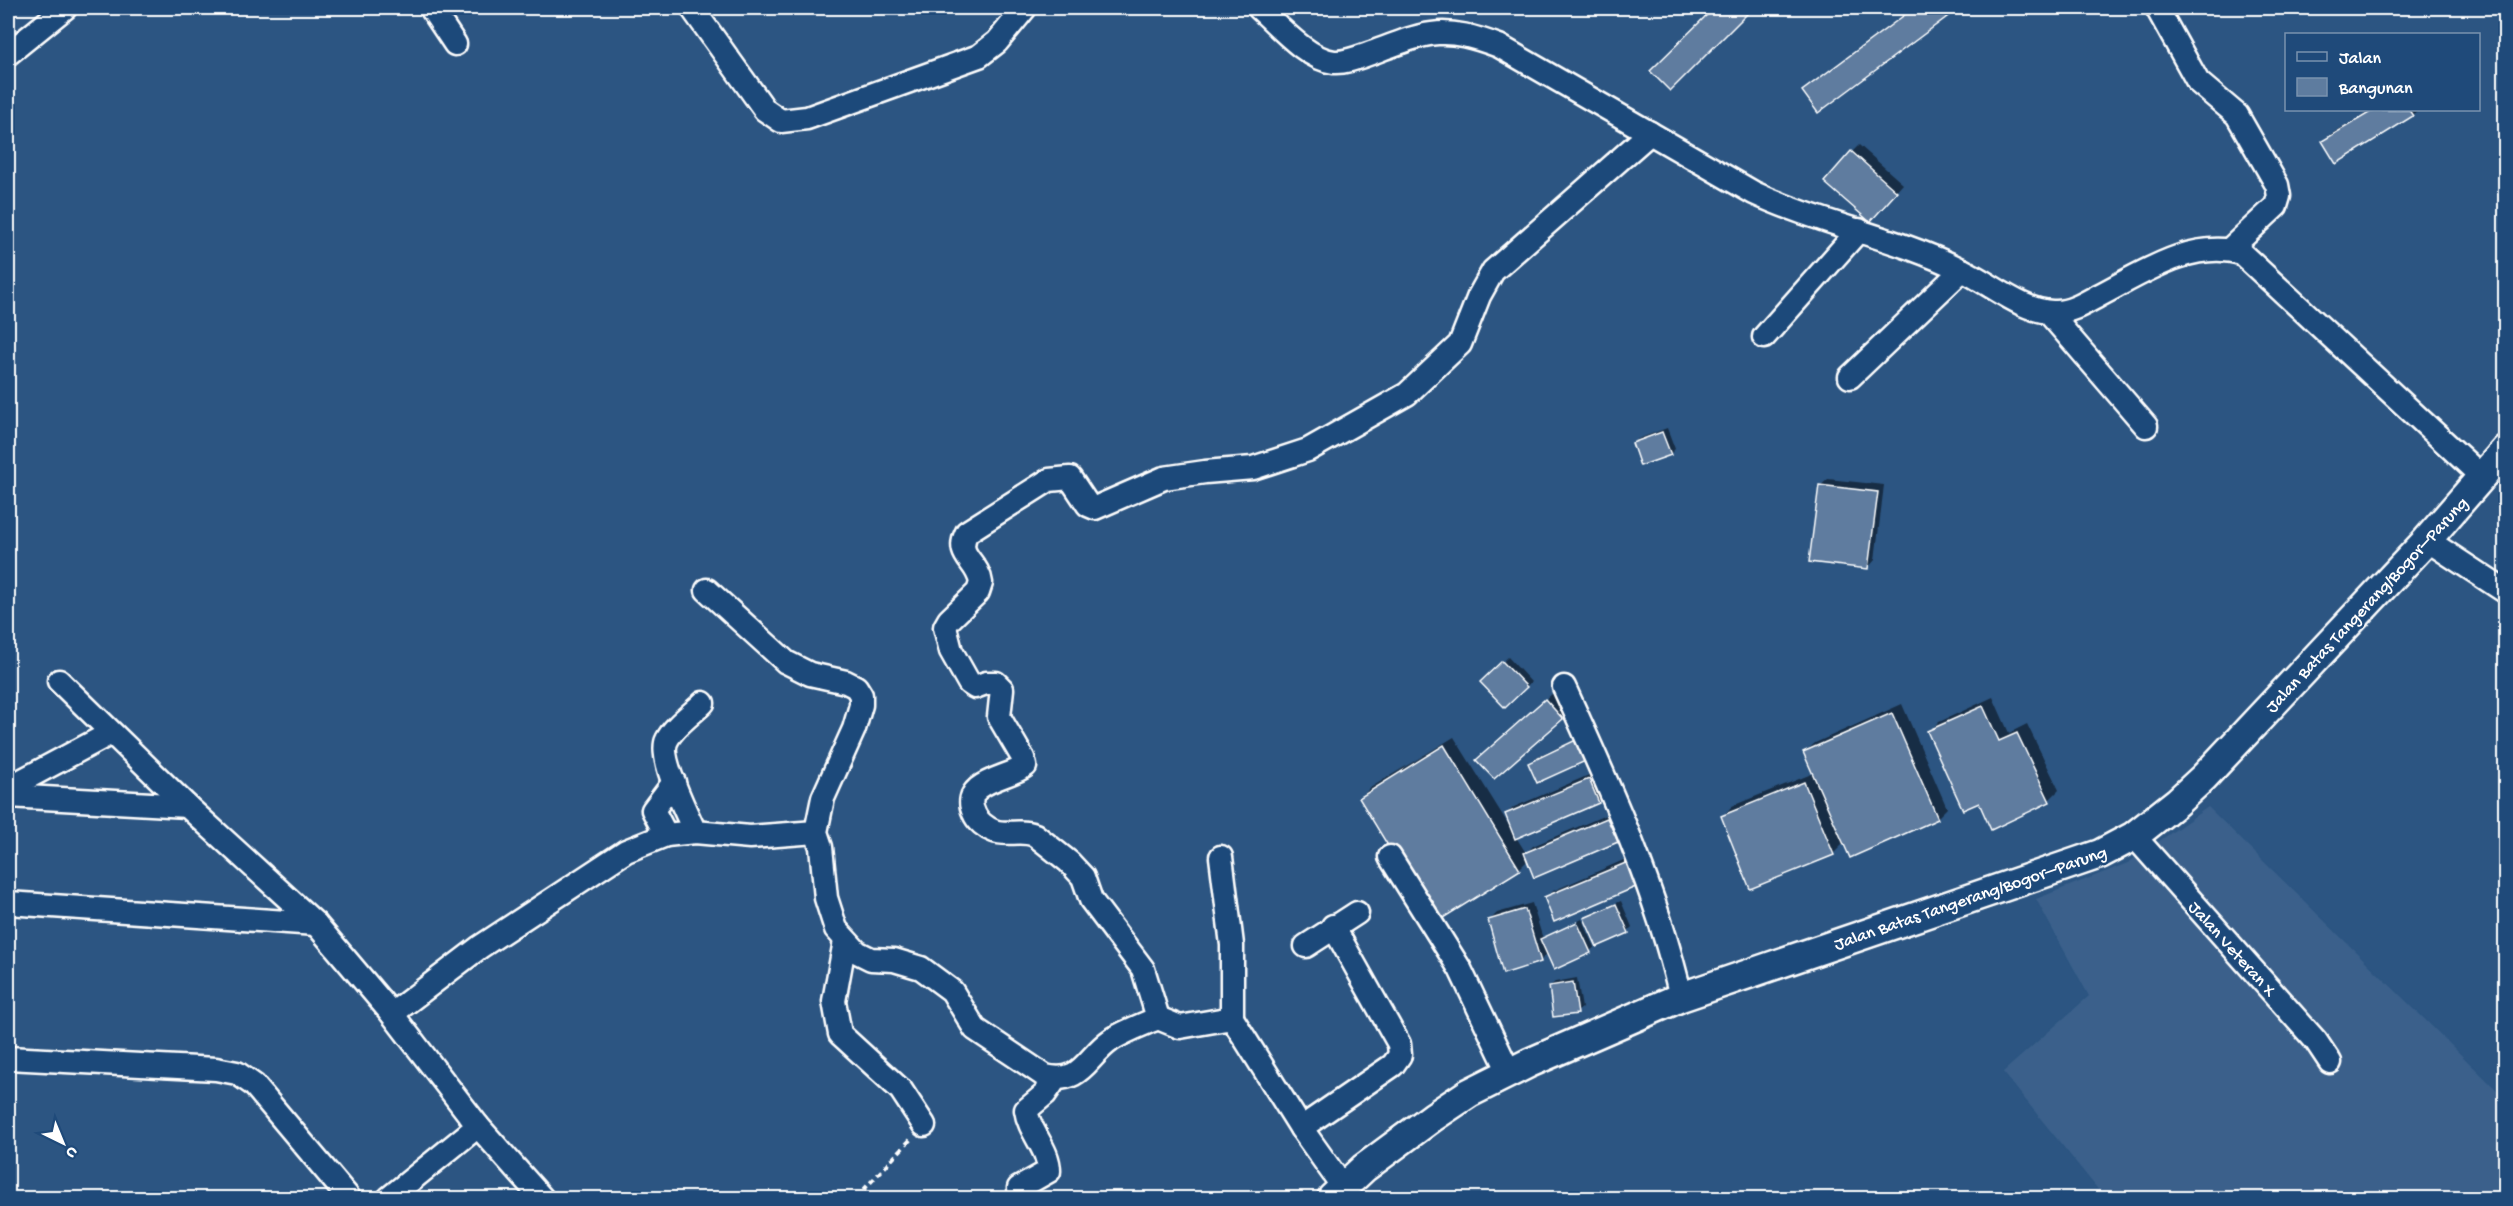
<svg xmlns="http://www.w3.org/2000/svg" width="2513" height="1206" font-family="'Gochi Hand',sans-serif">
<style>
.built{fill:#3b618b}
.shadow{fill:#0007}
.building{fill:#5e7c9f;stroke:#fff;stroke-width:1.5}
.lines{fill:none;stroke-linecap:round;stroke-linejoin:round}
.minor-casing{stroke:#fff;stroke-width:27}
.major-casing{stroke:#fff;stroke-width:33}
.path{stroke:#fff;stroke-width:4;stroke-dasharray:6 4.5;stroke-linecap:butt}
.minor{stroke:#1f4a7a;stroke-width:22}
.major{stroke:#1f4a7a;stroke-width:28}
.labels{text-anchor:middle;stroke-width:4.5;stroke-linejoin:round;paint-order:stroke}
.street-label{font-size:18px;fill:#fff;stroke:#1f4a7a}
</style>
<rect width="100%" height="100%" fill="#2c5582"/>
<filter id="ink" filterUnits="userSpaceOnUse"><feTurbulence type="fractalNoise" baseFrequency=".0167" numOctaves="2"/><feDisplacementMap in="SourceGraphic" scale="12" xChannelSelector="R" yChannelSelector="G"/><feConvolveMatrix kernelMatrix="1 2 1 2 8 2 1 2 1" color-interpolation-filters="sRGB"/></filter>
<g filter="url(#ink)">
<path class="built" d="M2208 807 2505 1098V1198H2105L2003 1072 2089 996 2036 899 2128 863Z"/>
<g class="shadow">
<path d="M1913 8H1956L1819 111 1804 92 1814 82Z"/>
<path d="M2372 110H2418L2412 115 2324 142 2331 134Z"/>
<path d="M1859 145 1903 184 1877 213 1852 152Z"/>
<path d="M1667 428 1675 449 1670 454 1634 443 1638 439Z"/>
<path d="M1828 479 1884 485 1875 560 1868 568 1820 486Z"/>
<path d="M1508 657 1531 682 1505 706 1482 682Z"/>
<path d="M1553 693 1569 711 1562 718 1486 753Z"/>
<path d="M1993 697 2009 733 2027 724 2059 790 2049 800 1992 828 1979 801 1929 732 1939 722Z"/>
<path d="M1902 704 1947 808 1937 818 1845 842 1833 854 1723 816 1732 806 1814 773 1805 752 1815 743Z"/>
<path d="M1585 735 1589 758 1529 763 1534 759Z"/>
<path d="M1454 737 1510 827 1511 826 1506 814 1514 807 1596 772 1605 795 1598 802 1516 837 1526 853 1533 846 1615 811 1624 834 1617 841 1528 860 1519 869 1436 921 1360 798 1370 788Z"/>
<path d="M1635 855 1645 878 1546 898 1553 891Z"/>
<path d="M1621 901 1632 927 1628 931 1586 919 1591 914Z"/>
<path d="M1532 903 1543 939 1582 919 1595 947 1590 951 1548 953 1540 961 1489 921 1497 913Z"/>
<path d="M1577 978 1582 1008 1577 1012 1550 986 1555 982Z"/>
</g>
<g class="building">
<path d="M1714 8H1753L1670 91 1650 71Z"/>
<path d="M1914 8H1959L1818 113 1802 91Z"/>
<path d="M2374 110H2409L2413 116 2336 164 2322 141Z"/>
<path d="M1851 151 1897 192 1870 222 1824 182Z"/>
<path d="M1662 432 1671 455 1640 466 1632 443Z"/>
<path d="M1819 485 1878 492 1868 569 1809 562Z"/>
<path d="M1502 661 1527 687 1505 708 1480 682Z"/>
<path d="M1545 699 1563 719 1494 779 1476 760Z"/>
<path d="M1983 706 1999 741 2017 733 2050 802 1991 830 1979 803 1963 810 1927 731Z"/>
<path d="M1892 713 1938 819 1850 858 1803 752Z"/>
<path d="M1580 738 1590 759 1537 783 1528 763Z"/>
<path d="M1444 745 1520 870 1435 923 1359 798Z"/>
<path d="M1589 779 1599 803 1515 839 1505 814Z"/>
<path d="M1804 782 1834 855 1750 889 1721 816Z"/>
<path d="M1607 818 1618 842 1534 878 1524 853Z"/>
<path d="M1628 862 1638 886 1554 922 1544 897Z"/>
<path d="M1616 904 1629 933 1597 947 1584 918Z"/>
<path d="M1525 909 1541 962 1503 974 1488 920Z"/>
<path d="M1577 922 1591 953 1554 970 1540 939Z"/>
<path d="M1573 982 1578 1014 1553 1017 1549 986Z"/>
</g>
<g class="lines">
<defs>
<g id="minor">
<path d="M431 8 455 44"/>
<path d="M692 8 765 110 781 121 807 118 979 56 997 42 1025 8"/>
<path d="M1259 8C1278 25 1307 59 1334 62 1346 63 1362 56 1374 52 1430 31 1442 25 1499 46L1754 193C1821 224 1895 237 1962 270 1990 283 2025 314 2056 312 2071 312 2085 303 2098 296 2141 274 2191 239 2241 253L2482 477"/>
<path d="M2157 8 2198 82 2237 115 2277 185 2279 196 2276 206 2229 250"/>
<path d="M8 54 65 8"/>
<path d="M2048 312 2146 426"/>
<path d="M1764 337 1859 230"/>
<path d="M1850 377 1962 270"/>
<path d="M2427 540 2506 592"/>
<path d="M707 590 786 662 810 674 846 682 856 687 861 695V705L854 729 823 798 816 832 821 847 826 898 836 929 857 952 871 959 894 960 921 968 952 991 975 1029 1045 1076C1082 1085 1086 1057 1111 1040 1125 1031 1142 1025 1158 1018L1180 1027 1232 1018 1301 1128 1343 1187"/>
<path d="M59 681 187 806 316 924 392 1014 478 1126 542 1198"/>
<path d="M1564 687C1610 788 1656 888 1681 997"/>
<path d="M8 788 111 733"/>
<path d="M8 796 187 806"/>
<path d="M695 832C687 814 658 757 667 740 674 726 692 714 703 703"/>
<path d="M666 835 653 810 674 782"/>
<path d="M2134 836 2316 1041 2330 1062"/>
<path d="M1221 857 1232 945V1018"/>
<path d="M1390 857 1460 969 1509 1072"/>
<path d="M8 903 316 924"/>
<path d="M845 941 834 1001 840 1034 901 1090 924 1125"/>
<path d="M1306 946 1357 913"/>
<path d="M392 1014 480 947 626 851 666 835 695 832 750 837 816 832"/>
<path d="M1158 1018 1143 969 1091 900 1083 877 1069 862 1035 835C1021 829 1007 836 994 831 986 828 977 821 974 813 959 781 1010 778 1025 766L1023 758 999 717 1002 689 996 683H986L975 687 969 683 951 651 945 627 949 620 978 592 981 583C978 560 954 557 967 532L1049 480 1070 478 1088 505 1095 508 1164 478 1205 472 1253 468 1308 450 1407 394 1460 344 1479 296 1493 271 1650 133"/>
<path d="M8 1058 216 1069 237 1073 254 1085 349 1198"/>
<path d="M1301 1128 1393 1065 1400 1055 1399 1044 1333 926"/>
<path d="M1019 1188 1049 1171C1049 1149 1029 1132 1026 1110L1045 1094 1056 1078"/>
<path d="M389 1198 478 1126"/>
</g>
<path id="major" d="M1332 1198 1364 1168 1433 1117 1469 1093 1529 1063 1681 997 2100 854 2134 836 2177 802 2204 777 2427 540 2506 449"/>
</defs>
<use href="#minor" class="minor-casing"/>
<use href="#major" class="major-casing"/>
<path class="path" d="M856 1198 911 1139"/>
<use href="#minor" class="minor"/>
<use href="#major" class="major"/>
</g>
</g>
<g class="labels">
<g class="street-label">
<text transform="translate(2366 604) rotate(-47)" y="6">Jalan Batas Tangerang/Bogor–Parung</text>
<text transform="translate(1970 897) rotate(-19)" y="6">Jalan Batas Tangerang/Bogor–Parung</text>
<text transform="translate(2233 948) rotate(48)" y="6">Jalan Veteran X</text>
</g>
</g>
<rect width="2513" height="1206" fill="none" stroke="#1f4a7a" stroke-width="30"/>
<rect x="15" y="15" width="2483" height="1176" fill="none" stroke="#fff" stroke-width="2" filter="url(#ink)"/>
<rect x="2285" y="33" width="195" height="78" fill="#1f4a7a" stroke="#7992af" stroke-width="1.5"/>
<rect x="2297" y="52" width="30" height="9" fill="#1f4a7a" stroke="#7992af" stroke-width="1.5"/>
<text x="2339" y="63" font-size="18" fill="#ffffff">Jalan</text>
<rect x="2297" y="78" width="30" height="18" fill="#5e7c9f" stroke="#7992af" stroke-width="1.5"/>
<text x="2339" y="93" font-size="18" fill="#ffffff">Bangunan</text>
<g transform="translate(63 1143) rotate(137)" stroke="#1f4a7a" stroke-width="4.5" paint-order="stroke">
<path d="M0-4.5L10 22L0 15L-10 22Z" fill="#ffffff"/>
<text y="-9" font-size="16" font-weight="bold" text-anchor="middle" fill="#ffffff">U</text>
</g>
</svg>
